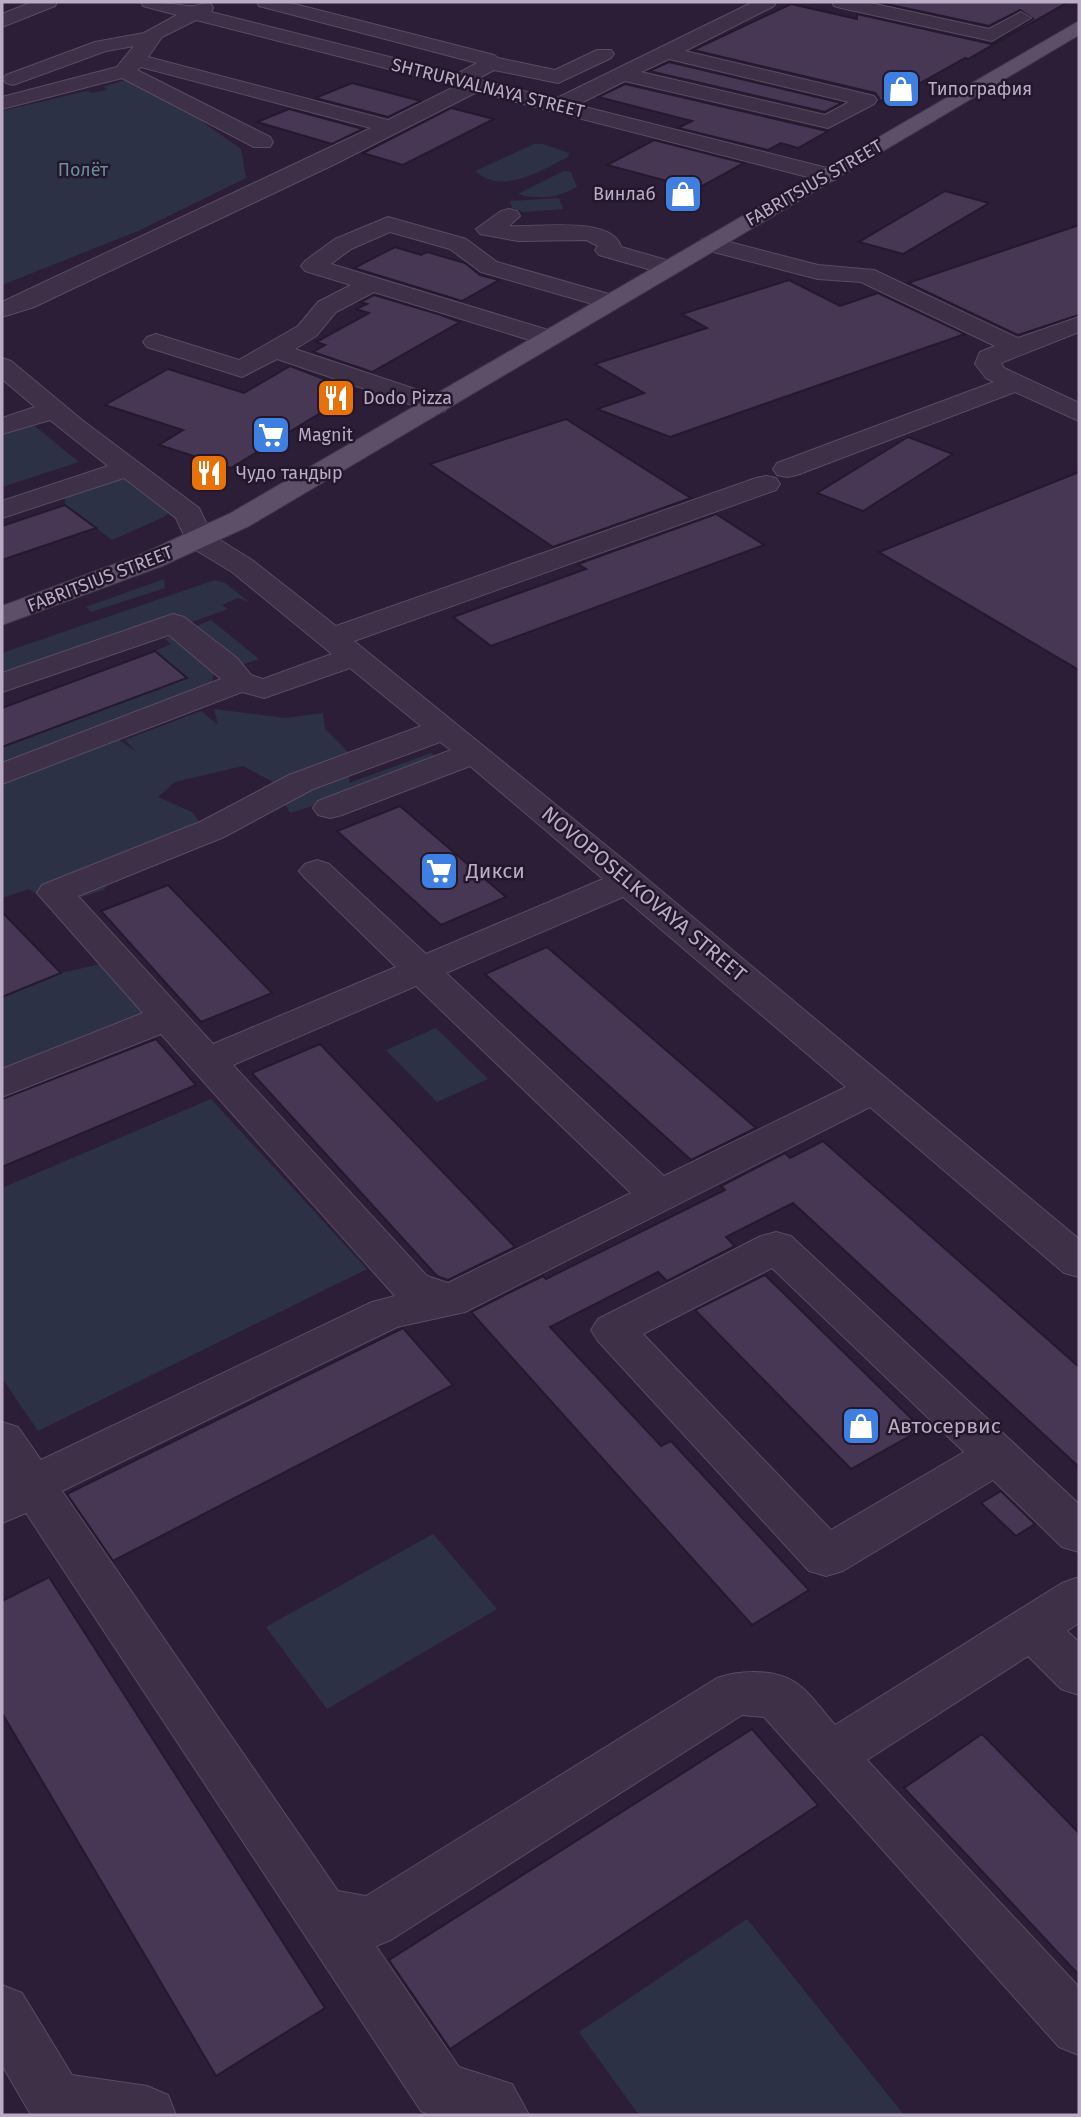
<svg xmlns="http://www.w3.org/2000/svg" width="1081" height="2117" font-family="'Fira Sans',sans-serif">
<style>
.green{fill:#2d3146}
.building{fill:#483754;stroke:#25192d;stroke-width:2}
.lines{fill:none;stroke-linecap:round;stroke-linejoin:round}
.minor-casing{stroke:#594c62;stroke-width:2}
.major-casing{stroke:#45384d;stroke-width:2}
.minor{fill:#3e3147;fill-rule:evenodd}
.major{fill:#5d4f67;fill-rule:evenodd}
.labels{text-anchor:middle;stroke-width:5;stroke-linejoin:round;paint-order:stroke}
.far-street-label{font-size:18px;fill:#bbabc4;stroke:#23172b}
.far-poi-label{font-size:18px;fill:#bbabc4;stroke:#23172b;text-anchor:start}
.far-park-label{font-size:18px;fill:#6b8e99;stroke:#23172b}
.poi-label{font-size:21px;fill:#bbabc4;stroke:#23172b;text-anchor:start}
.street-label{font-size:21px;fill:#bbabc4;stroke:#23172b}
</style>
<rect width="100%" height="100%" fill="#2c1e36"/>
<g class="green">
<path d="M125 80 200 120 241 149 246 178 138 231 2 285V111L87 91 92 93 107 90 103 87Z"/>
<path d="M534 144H543L569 153 568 157C541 170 503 196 475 171Z"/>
<path d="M564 171 571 172 577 187C557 198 540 200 518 194Z"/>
<path d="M559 198 563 209 524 212 512 208 510 201Z"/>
<path d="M32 424 79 462 2 487V433Z"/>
<path d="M119 479 127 480 170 511 164 517 112 540 65 505V494Z"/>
<path d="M164 579 165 588 91 612 86 607Z"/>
<path d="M215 580 225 583 249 602 238 598 222 605 228 609 189 623 178 614 2 678V653Z"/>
<path d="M211 620 259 659 241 665 194 627Z"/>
<path d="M175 634 214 668 212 684 207 688 2 767V747L186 678 155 651 171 644 165 639Z"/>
<path d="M214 709 285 718 323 713 325 729 350 754 349 783 431 753 435 756 349 788V794L290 813 273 782 243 766 175 782 158 797 192 812 202 825 126 854 104 890 54 906 29 889 2 898V782L116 738 138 753 125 740 201 711 218 725Z"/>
<path d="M105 963 150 1017 2 1076V997L61 973Z"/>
<path d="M436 1028 488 1079 437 1102 386 1050Z"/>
<path d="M211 1099 367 1269 38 1431 2 1378V1188Z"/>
<path d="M433 1534 497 1609 327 1709 266 1627Z"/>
<path d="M747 1919 904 2115H639L579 2032Z"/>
</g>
<g class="building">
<path d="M877 2H1068L968 59 965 58 895 97 890 96 878 102 879 98 875 93 693 50 791 4 857 19V14L991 44 1033 19 1020 10 989 26Z"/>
<path d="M669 62 842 103 825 112 649 71Z"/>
<path d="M352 83 421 101 388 117 315 98Z"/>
<path d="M625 84 827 131 830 130 798 148 781 143 768 150 678 128 692 121 598 97Z"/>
<path d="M451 108 494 119 403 165 363 153Z"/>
<path d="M289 109 363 129 332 144 257 122Z"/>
<path d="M654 140 744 163 697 189 607 165Z"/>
<path d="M945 191 989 203 903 254 859 242Z"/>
<path d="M1079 225V315L1018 335 908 283Z"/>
<path d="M395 247 421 255 427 252 465 263 480 275 499 280 462 301 354 268Z"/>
<path d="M789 280 840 306 878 293 965 334 670 437 597 409 644 393 595 364 707 328 682 314Z"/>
<path d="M374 295 438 314 460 322 372 372 313 352 325 345 316 342 369 313 356 309 367 304 360 302Z"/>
<path d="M290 366 356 391 231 468 159 445 183 430 105 405 168 369 244 393Z"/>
<path d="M566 419 678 490 691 498 553 547 430 464Z"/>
<path d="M908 437 953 454 863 511 817 493Z"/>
<path d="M1079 472V670L879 552Z"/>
<path d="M65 505 96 528 2 560V526Z"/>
<path d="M716 514 764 545 491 646 453 617 586 569 578 564Z"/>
<path d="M155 651 187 678 2 747V708Z"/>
<path d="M400 806 479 874 506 897 441 925 337 831Z"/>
<path d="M168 885 272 993 201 1022 101 911Z"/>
<path d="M2 912 61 973 2 997Z"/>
<path d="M547 947 756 1128 691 1160 485 974Z"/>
<path d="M156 1039 196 1085 2 1167V1099Z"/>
<path d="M320 1044 515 1247 448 1280 437 1276 252 1073Z"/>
<path d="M823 1141 1079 1367V1467L793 1203 726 1237 735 1246 667 1281 658 1272 550 1327 661 1446 671 1441 809 1590 752 1625 471 1312 543 1276 546 1279 725 1190 721 1186 785 1153 790 1158Z"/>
<path d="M765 1275 922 1429 851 1469 695 1310Z"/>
<path d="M403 1328 453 1385 113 1561 67 1494Z"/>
<path d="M1001 1491 1035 1524 1016 1536 981 1503Z"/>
<path d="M49 1577 325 2008 216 2076 2 1713V1601Z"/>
<path d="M752 1729 818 1805 450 2049 389 1960Z"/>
<path d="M982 1734 1079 1833V1975L904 1788Z"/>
</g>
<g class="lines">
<defs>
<g id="minor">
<path d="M32 2H57L55 6 2 27V14Z"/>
<path d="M141 2C157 2 172 4 188 6 196 7 202 2 211 4L213 8 211 12 457 74 477 63 259 6 257 2H287L494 55 498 58 555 70 597 50H611L614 54 611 58 558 83 494 70 477 79 555 99 753 2H776L774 6 685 51 874 96 877 100 874 104 828 128 625 81 577 105 835 170 838 175 835 180 827 182 477 92 333 165 34 307 2 317V302L371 128 141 67 137 70 270 137 273 142 270 147H254L122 78 2 109V97L117 67 134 46 106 51 13 85 6 83 3 79 6 75 95 42 144 33 177 15 143 6ZM196 20 456 86 388 120 148 57 162 37ZM669 59 849 102 825 115 641 72Z"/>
<path d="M832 2H866L989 29 1021 12 1031 18 992 41 841 8 834 6Z"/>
<path d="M509 209 517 211 520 216 509 226C534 228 613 215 621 247L677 263 681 268 677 273 669 275 599 255 595 250 598 246 586 240 518 241 480 234 476 229 501 211Z"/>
<path d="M388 217 466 239 497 262 619 297 622 302 619 307 610 309 481 272 450 249 390 232 351 249 331 264 558 333 562 338 558 343 549 346 374 292 336 312 316 336 295 349 445 399 449 405 445 411 436 413 277 359 242 377 147 347 143 342 147 337 156 334 239 360 298 326 318 302 351 285 305 271 301 266 305 261 335 239Z"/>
<path d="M710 237 818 265 874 270 1018 338 1079 317V332L1001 363 1004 368 1079 403V421L1015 392 797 475 787 477 777 475 773 469 777 463 994 382 986 378 975 364 980 352 995 346 861 282 818 279 702 249 698 244 702 239Z"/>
<path d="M2 358 11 361 82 420 199 508 212 535 252 560 336 626 756 478 766 476 776 478 780 484 776 490 354 641 641 874 1079 1239V1277L1064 1273 870 1107 465 1312 397 1327 62 1491 338 1891 366 1896 717 1678C739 1670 772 1669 793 1681 809 1690 823 1712 835 1725L1062 1583 1079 1577V1623L1067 1631 1079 1642V1695L1061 1689 1028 1656 867 1760 1079 1987V2055L1059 2047 764 1717 742 1715 391 1940 376 1946 459 2067 512 2084 529 2115H431L421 2111 26 1513 2 1523V1422L18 1427 41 1460 372 1302 395 1296 161 1034 2 1097V1069L143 1013 37 893 42 885 200 822 289 775 421 726 350 668 264 698 242 692 2 784V763L221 679 169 635 2 692V673L173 614 184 617 237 658 251 675 263 679 332 654 232 572 189 546 176 518 124 478 2 518V501L108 466 50 420 2 434V418L35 407 2 379ZM440 742 451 750 318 801 313 808 318 815 330 818 342 815 470 766 603 879 426 954 329 864 317 860 305 864 299 871 305 878 396 967 213 1044 78 896 224 837 313 789ZM623 897 846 1087 664 1176 446 973ZM416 986 631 1193 448 1283 427 1276 233 1065Z"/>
<path d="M776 1232 791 1236 1079 1504V1552L1062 1547 993 1480 843 1571 826 1576 809 1571 598 1341 591 1330 598 1319 761 1236ZM772 1268 964 1452 831 1530 643 1334Z"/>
<path d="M2 1985 22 1993 72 2075 147 2086 168 2095 176 2115H31L2 2065Z"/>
</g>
<path id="major" d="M1079 21V35L249 526 162 566 2 625V606L142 554 229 514Z"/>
</defs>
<use href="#minor" class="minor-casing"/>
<use href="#major" class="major-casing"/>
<use href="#minor" class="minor"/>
<use href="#major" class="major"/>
</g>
<defs>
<symbol id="shop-square" viewBox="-11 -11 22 22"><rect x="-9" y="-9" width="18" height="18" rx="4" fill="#3f7fe0" stroke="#23172b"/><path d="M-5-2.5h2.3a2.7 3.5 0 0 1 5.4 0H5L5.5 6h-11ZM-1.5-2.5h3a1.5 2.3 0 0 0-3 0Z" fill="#fff"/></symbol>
<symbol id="restaurant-square" viewBox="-11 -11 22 22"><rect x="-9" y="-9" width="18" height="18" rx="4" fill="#e8710a" stroke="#23172b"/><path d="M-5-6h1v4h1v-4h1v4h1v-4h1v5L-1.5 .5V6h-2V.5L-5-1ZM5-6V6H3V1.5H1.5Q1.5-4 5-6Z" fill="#fff"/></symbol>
<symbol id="supermarket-square" viewBox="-11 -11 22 22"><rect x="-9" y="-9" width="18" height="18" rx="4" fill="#3f7fe0" stroke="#23172b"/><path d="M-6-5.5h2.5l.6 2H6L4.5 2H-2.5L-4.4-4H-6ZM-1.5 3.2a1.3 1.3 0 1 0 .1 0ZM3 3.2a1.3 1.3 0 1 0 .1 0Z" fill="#fff"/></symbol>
</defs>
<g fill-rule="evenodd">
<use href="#shop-square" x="879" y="67" width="44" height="44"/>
<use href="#shop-square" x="661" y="172" width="44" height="44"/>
<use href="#restaurant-square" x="314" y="376" width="44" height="44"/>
<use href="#supermarket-square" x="249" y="413" width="44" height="44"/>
<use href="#restaurant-square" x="187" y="451" width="44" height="44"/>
<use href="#supermarket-square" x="417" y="849" width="44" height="44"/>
<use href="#shop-square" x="839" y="1404" width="44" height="44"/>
</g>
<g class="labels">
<g class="far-street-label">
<text transform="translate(488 88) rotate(14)" y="6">SHTRURVALNAYA STREET</text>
<text transform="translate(814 183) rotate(-30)" y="6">FABRITSIUS STREET</text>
<text transform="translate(100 579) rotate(-21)" y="6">FABRITSIUS STREET</text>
</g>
<g class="far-poi-label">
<text x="928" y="95">Типография</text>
<text x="656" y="200" text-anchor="end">Винлаб</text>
<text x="363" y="404">Dodo Pizza</text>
<text x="298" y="441">Magnit</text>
<text x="236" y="479">Чудо тандыр</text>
</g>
<g class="far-park-label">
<text x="83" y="176">Полёт</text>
</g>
<g class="poi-label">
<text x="466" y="878">Дикси</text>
<text x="888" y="1433">Автосервис</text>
</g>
<g class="street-label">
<text transform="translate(644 894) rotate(40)" y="7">NOVOPOSELKOVAYA STREET</text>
</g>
</g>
<rect width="1081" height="2117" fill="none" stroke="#bbabc4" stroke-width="7"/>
</svg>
